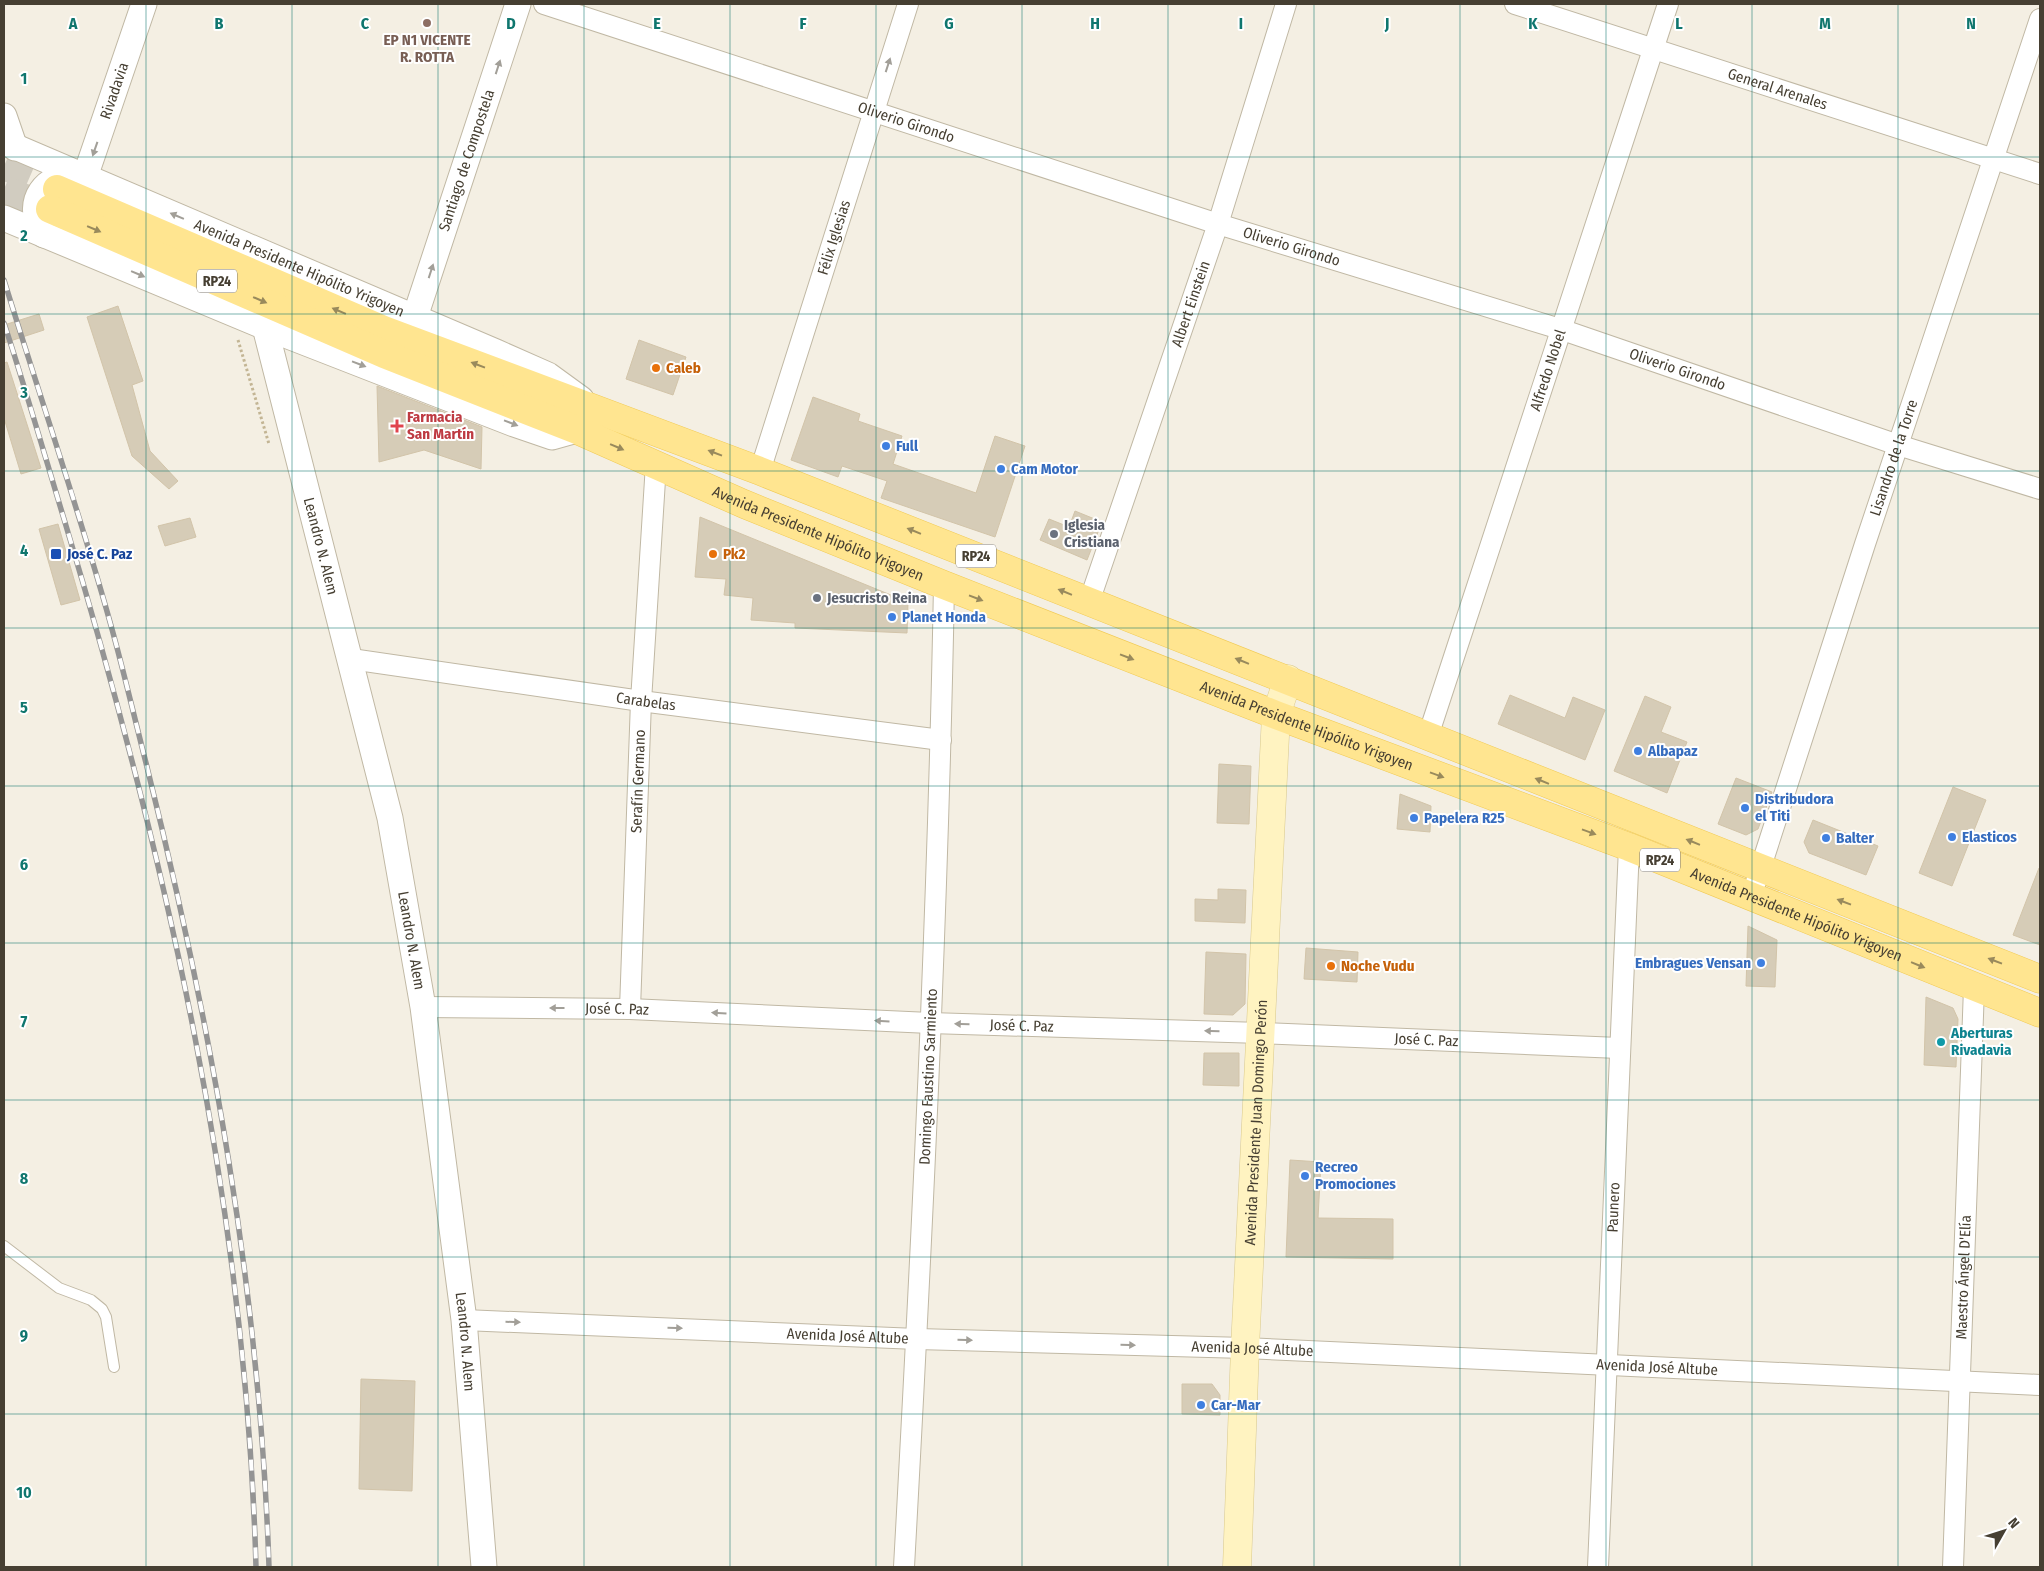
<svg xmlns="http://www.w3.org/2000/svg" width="2044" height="1571" font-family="'Fira Sans Condensed',sans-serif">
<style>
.building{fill:#d6ccb7;stroke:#d2c4a9}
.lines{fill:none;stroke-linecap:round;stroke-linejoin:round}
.primary-tunnel{stroke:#d1ccc0;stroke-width:28;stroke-dasharray:28 14;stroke-linecap:butt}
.service-casing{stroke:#c0b8a4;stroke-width:12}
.minor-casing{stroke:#c0b8a4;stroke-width:22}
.tertiary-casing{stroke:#c0b8a4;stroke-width:27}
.secondary-casing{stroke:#d9c98d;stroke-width:29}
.primary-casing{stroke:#f1ca54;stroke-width:29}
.path{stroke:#c3b594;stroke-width:3;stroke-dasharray:2.5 2.5;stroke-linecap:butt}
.service{stroke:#fff;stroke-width:10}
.minor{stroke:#fff;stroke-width:20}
.tertiary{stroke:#fff;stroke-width:25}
.secondary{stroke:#fff3c1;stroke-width:28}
.primary{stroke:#ffe590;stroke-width:28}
.rail-casing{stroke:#949494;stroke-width:5.5}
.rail{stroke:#fff;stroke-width:4;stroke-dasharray:11;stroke-linecap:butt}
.oneway{fill:#a29f98}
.oneway2{fill:#998a5c}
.grid{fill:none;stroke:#0f766e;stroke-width:1;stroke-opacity:0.55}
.education-dot{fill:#8d6e63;stroke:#fff;stroke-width:2}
.food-dot{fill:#e8710a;stroke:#fff;stroke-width:2}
.health-dot{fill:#e0444e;stroke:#fff;stroke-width:2}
.shop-dot{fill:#3f7fe0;stroke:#fff;stroke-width:2}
.worship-dot{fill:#6b7280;stroke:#fff;stroke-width:2}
.transit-dot{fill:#1a4fb4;stroke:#fff;stroke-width:2}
.culture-dot{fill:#0f9aa8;stroke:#fff;stroke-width:2}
.labels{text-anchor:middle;stroke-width:4;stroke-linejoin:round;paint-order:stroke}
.shield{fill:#fff;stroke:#7e7970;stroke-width:1}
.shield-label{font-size:14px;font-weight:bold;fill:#463f32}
.education-label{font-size:15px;font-weight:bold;fill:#785e54;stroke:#fff}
.street-label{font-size:15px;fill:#463f32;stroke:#fff}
.food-label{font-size:15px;font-weight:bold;fill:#c56008;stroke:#fff;text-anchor:start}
.health-label{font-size:15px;font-weight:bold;fill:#be3a42;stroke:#fff;text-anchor:start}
.shop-label{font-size:15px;font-weight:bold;fill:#366cbe;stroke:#fff;text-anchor:start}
.worship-label{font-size:15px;font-weight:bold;fill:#5b616d;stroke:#fff;text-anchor:start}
.transit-label{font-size:15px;font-weight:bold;fill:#164399;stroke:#fff;text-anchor:start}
.culture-label{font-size:15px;font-weight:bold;fill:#0d838f;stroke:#fff;text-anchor:start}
.grid-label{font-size:16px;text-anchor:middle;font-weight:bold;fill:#0f766e;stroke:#fff;stroke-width:4;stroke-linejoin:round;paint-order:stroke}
</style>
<rect width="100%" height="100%" fill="#f4efe3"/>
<g class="building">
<path d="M118 306 143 381 132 385 150 451 178 481 169 489 132 456 87 317Z"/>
<path d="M39 314 44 330 4 343V325Z"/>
<path d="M639 340 686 357 673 395 626 379Z"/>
<path d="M7 362 41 468 21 474 4 418V363Z"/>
<path d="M377 386 482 427 481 469 424 450 379 462Z"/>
<path d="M813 397 860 414 858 421 902 436 893 464 976 493 995 436 1025 446 995 537 881 498 887 481 842 466 838 477 791 460Z"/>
<path d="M1075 511 1102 522 1087 560 1040 540 1049 519 1069 527Z"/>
<path d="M700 517 908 602 907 633 795 628V623L751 620 753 598 724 595 726 579 695 577Z"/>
<path d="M190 518 196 537 165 546 158 526Z"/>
<path d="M58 524 80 600 61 605 39 529Z"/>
<path d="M1510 695 1565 718 1573 697 1605 710 1585 760 1498 724Z"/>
<path d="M1645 696 1671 707 1661 732 1687 742 1667 793 1614 771Z"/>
<path d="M1219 764 1251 766 1249 824 1217 823Z"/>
<path d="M1736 778 1772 792 1758 829 1746 835 1718 824Z"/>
<path d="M1953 787 1986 800 1952 886 1919 873Z"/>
<path d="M1400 794 1431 806 1430 832 1397 829Z"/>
<path d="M1813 820 1878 846 1866 875 1809 853 1804 842Z"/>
<path d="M2039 868H2040V945L2013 935Z"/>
<path d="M1218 889 1246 890 1245 923 1195 921V899L1218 900Z"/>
<path d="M1748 926 1777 940 1775 987 1746 986Z"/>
<path d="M1306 948 1358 952 1357 982 1304 979Z"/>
<path d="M1206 952 1246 954 1245 1004 1233 1015 1204 1014Z"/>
<path d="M1926 997 1953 1008 1958 1019 1956 1067 1924 1065Z"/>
<path d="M1204 1053H1239V1086L1203 1085Z"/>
<path d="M1290 1160 1321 1162 1318 1218 1393 1219V1259L1286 1257Z"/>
<path d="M361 1379 415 1381 412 1491 359 1489Z"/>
<path d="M1182 1384H1212L1220 1395V1415L1182 1414Z"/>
</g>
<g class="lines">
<g class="primary-tunnel">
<path d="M4 166 57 189"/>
<path d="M4 189 50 209"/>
</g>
<defs>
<path id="service" d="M4 1246 59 1288 91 1300 102 1309 106 1317 114 1367"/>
<g id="minor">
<path id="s1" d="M544 4 1218 224 1560 329 1898 445 2040 489"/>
<path id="s2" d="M1515 4 2040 174"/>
<path id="s3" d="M760 471 908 4"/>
<path id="s4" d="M1089 602 1218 224 1286 4"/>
<path id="s5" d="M351 659 641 701 941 740"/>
<path id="s6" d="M1428 736 1668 4"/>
<path id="s7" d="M1756 882 1865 544 2040 19"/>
<path id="s8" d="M423 1007 630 1009 930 1023 1261 1033 1619 1048"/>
<path id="s9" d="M630 1009 641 701 656 464"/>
<path id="s10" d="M464 1320 917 1339 1245 1348 2040 1385"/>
<path id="s11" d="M904 1567C922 1240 938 913 944 585"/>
<path id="s12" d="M1598 1567 1629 847"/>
<path id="s13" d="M1953 1567 1974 988"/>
</g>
<g id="tertiary">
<path d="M4 116 15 148"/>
<path id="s14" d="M4 142 496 352 548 375 581 399"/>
<path id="s15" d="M85 177 144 4"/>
<path d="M4 218 265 327 514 424 552 437 577 430"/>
<path d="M44 235C25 206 39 179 73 173"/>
<path id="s16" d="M415 317 518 4"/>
<path id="s17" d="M265 327 390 818 423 1007 464 1320 484 1567"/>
</g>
<g id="secondary">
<path id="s18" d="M1237 1567 1245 1348 1276 715 1288 679"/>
</g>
<g id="primary">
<path d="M57 189 384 330 760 471 2040 979"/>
<path id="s19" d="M50 209 384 354 577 430 744 504 944 585 1276 715 1629 847 2040 1013"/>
</g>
</defs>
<use href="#service" class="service-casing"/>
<use href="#minor" class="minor-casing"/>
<use href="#tertiary" class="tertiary-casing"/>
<use href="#secondary" class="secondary-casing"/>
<use href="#primary" class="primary-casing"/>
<path class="path" d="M238 340 269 444"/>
<use href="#service" class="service"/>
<use href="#minor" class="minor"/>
<use href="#tertiary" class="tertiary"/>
<use href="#secondary" class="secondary"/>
<use href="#primary" class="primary"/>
<defs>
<g id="rail">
<path d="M4 280C39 394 78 507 110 622 123 668 134 716 146 763 212 1027 260 1295 269 1567"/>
<path d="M4 323C25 387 44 453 64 519 167 860 246 1210 256 1567"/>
</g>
</defs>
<use href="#rail" class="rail-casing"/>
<use href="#rail" class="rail"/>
</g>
<defs><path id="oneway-solid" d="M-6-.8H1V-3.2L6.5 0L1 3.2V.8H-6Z" transform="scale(1.25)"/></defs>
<g class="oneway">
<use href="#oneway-solid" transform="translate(888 65) rotate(-72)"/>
<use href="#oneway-solid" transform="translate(498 67) rotate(-72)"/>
<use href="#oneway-solid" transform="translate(95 149) rotate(109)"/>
<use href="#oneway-solid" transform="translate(177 216) rotate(-157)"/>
<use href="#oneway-solid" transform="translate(431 271) rotate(-72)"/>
<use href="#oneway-solid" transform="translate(138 274) rotate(23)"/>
<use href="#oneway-solid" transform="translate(359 364) rotate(21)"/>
<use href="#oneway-solid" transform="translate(511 423) rotate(21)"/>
<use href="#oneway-solid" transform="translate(557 1008) rotate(-180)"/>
<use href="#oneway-solid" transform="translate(719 1013) rotate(-177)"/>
<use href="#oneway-solid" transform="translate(882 1021) rotate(-177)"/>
<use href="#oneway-solid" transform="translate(962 1024) rotate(-178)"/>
<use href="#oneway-solid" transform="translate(1212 1031) rotate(-178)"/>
<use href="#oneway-solid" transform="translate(513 1322) rotate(2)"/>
<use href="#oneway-solid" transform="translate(675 1328) rotate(2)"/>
<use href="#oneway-solid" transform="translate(965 1340) rotate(2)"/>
<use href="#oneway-solid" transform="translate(1128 1345) rotate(2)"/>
</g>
<g class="oneway2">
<use href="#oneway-solid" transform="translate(94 229) rotate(23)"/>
<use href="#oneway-solid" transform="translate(260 300) rotate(23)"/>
<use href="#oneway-solid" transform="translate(339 311) rotate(-157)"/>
<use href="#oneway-solid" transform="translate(478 365) rotate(-159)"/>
<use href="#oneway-solid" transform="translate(617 447) rotate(23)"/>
<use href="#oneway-solid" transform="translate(715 453) rotate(-159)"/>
<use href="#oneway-solid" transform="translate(914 531) rotate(-158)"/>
<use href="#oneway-solid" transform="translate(1065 592) rotate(-158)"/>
<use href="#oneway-solid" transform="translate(976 598) rotate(21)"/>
<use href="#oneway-solid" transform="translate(1127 657) rotate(21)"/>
<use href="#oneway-solid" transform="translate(1242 661) rotate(-158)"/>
<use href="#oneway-solid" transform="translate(1437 775) rotate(20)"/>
<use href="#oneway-solid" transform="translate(1542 781) rotate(-158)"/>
<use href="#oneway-solid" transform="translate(1589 832) rotate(20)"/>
<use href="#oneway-solid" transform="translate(1693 842) rotate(-158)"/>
<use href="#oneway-solid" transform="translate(1844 902) rotate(-159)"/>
<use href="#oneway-solid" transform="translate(1995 961) rotate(-159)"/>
<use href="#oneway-solid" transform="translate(1918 965) rotate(22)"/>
</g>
<path class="grid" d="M146 4V1567M292 4V1567M438 4V1567M584 4V1567M730 4V1567M876 4V1567M1022 4V1567M1168 4V1567M1314 4V1567M1460 4V1567M1606 4V1567M1752 4V1567M1898 4V1567M4 157H2040M4 314H2040M4 471H2040M4 628H2040M4 786H2040M4 943H2040M4 1100H2040M4 1257H2040M4 1414H2040"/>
<circle class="education-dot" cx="427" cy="23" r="5"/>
<g class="food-dot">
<circle cx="656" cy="368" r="5"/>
<circle cx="713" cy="554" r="5"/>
<circle cx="1331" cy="966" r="5"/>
</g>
<path class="health-dot" d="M394.5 418.5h5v5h5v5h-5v5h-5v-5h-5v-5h5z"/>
<g class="shop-dot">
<circle cx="886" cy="446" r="5"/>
<circle cx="1001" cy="469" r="5"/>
<circle cx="892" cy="617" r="5"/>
<circle cx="1638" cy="751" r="5"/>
<circle cx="1745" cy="808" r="5"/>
<circle cx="1414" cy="818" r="5"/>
<circle cx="1952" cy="837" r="5"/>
<circle cx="1826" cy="838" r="5"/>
<circle cx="1761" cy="963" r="5"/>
<circle cx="1305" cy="1176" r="5"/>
<circle cx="1201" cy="1405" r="5"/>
</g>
<g class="worship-dot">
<circle cx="1054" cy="534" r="5"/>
<circle cx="817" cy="598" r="5"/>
</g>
<rect class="transit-dot" x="50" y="548" width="12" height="12" rx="2.5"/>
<circle class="culture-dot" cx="1941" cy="1042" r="5"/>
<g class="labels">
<g class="shield">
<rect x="197" y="269.5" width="40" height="23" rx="4"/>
<rect x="956" y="544.5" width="40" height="23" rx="4"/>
<rect x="1640" y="848.5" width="40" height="23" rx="4"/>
</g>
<g class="shield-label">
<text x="217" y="286">RP24</text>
<text x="976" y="561">RP24</text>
<text x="1660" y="865">RP24</text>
</g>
<g class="education-label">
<text x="427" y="45">EP N1 VICENTE<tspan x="427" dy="17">R. ROTTA</tspan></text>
</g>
<g class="street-label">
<text dy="5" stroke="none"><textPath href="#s2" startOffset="276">General Arenales</textPath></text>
<text dy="5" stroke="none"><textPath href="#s15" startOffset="91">Rivadavia</textPath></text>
<text dy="5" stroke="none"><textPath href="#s1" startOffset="381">Oliverio Girondo</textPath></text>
<text dy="5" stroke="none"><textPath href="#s16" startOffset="165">Santiago de Compostela</textPath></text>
<text dy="5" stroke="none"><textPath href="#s3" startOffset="245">Félix Iglesias</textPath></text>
<text dy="5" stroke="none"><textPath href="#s1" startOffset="786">Oliverio Girondo</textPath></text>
<text dy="5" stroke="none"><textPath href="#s14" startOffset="321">Avenida Presidente Hipólito Yrigoyen</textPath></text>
<text dy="5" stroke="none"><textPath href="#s4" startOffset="315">Albert Einstein</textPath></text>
<text dy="5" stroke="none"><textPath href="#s6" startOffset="385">Alfredo Nobel</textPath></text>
<text dy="5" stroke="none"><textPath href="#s1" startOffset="1191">Oliverio Girondo</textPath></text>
<text dy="5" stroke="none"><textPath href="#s7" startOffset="446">Lisandro de la Torre</textPath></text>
<text dy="5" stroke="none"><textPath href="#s19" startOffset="834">Avenida Presidente Hipólito Yrigoyen</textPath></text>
<text dy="5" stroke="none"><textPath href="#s17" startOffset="226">Leandro N. Alem</textPath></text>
<text dy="5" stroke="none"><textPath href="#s5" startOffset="298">Carabelas</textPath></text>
<text dy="5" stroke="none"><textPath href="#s19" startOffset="1359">Avenida Presidente Hipólito Yrigoyen</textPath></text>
<text dy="5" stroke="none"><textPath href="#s9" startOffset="228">Serafín Germano</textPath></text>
<text dy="5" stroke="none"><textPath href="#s19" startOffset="1884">Avenida Presidente Hipólito Yrigoyen</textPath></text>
<text dy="5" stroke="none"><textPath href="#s17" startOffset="631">Leandro N. Alem</textPath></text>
<text dy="5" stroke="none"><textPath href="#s8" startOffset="194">José C. Paz</textPath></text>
<text dy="5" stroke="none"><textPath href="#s8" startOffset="599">José C. Paz</textPath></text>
<text dy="5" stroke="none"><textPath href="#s8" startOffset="1004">José C. Paz</textPath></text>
<text dy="5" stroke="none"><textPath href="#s11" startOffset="491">Domingo Faustino Sarmiento</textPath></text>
<text dy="5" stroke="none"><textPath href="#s18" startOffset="445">Avenida Presidente Juan Domingo Perón</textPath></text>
<text dy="5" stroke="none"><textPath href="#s12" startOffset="360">Paunero</textPath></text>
<text dy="5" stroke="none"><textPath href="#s13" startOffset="290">Maestro Ángel D'Elía</textPath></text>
<text dy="5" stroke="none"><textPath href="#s10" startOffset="384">Avenida José Altube</textPath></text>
<text dy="5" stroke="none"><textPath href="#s17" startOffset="1036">Leandro N. Alem</textPath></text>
<text dy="5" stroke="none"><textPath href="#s10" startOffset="789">Avenida José Altube</textPath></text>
<text dy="5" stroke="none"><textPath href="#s10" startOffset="1194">Avenida José Altube</textPath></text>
</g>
<g class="food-label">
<text x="666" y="373">Caleb</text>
<text x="723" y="559">Pk2</text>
<text x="1341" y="971">Noche Vudu</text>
</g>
<g class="health-label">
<text x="407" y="422">Farmacia<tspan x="407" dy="17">San Martín</tspan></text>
</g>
<g class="shop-label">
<text x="896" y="451">Full</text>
<text x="1011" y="474">Cam Motor</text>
<text x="902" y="622">Planet Honda</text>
<text x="1648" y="756">Albapaz</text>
<text x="1755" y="804">Distribudora<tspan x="1755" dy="17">el Titi</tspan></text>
<text x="1424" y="823">Papelera R25</text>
<text x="1962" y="842">Elasticos</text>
<text x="1836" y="843">Balter</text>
<text x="1751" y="968" text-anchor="end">Embragues Vensan</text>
<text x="1315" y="1172">Recreo<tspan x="1315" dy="17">Promociones</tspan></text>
<text x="1211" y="1410">Car-Mar</text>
</g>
<g class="worship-label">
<text x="1064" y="530">Iglesia<tspan x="1064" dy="17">Cristiana</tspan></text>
<text x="827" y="603">Jesucristo Reina</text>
</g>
<g class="transit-label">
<text x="67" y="559">José C. Paz</text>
</g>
<g class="culture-label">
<text x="1951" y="1038">Aberturas<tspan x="1951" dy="17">Rivadavia</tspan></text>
</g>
</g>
<g class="grid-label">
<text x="73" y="29">A</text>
<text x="219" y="29">B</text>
<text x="365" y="29">C</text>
<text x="511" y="29">D</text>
<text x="657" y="29">E</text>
<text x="803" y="29">F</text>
<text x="949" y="29">G</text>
<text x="1095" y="29">H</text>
<text x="1241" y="29">I</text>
<text x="1387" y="29">J</text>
<text x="1533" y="29">K</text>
<text x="1679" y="29">L</text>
<text x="1825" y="29">M</text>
<text x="1971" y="29">N</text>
<text x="24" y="84">1</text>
<text x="24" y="241">2</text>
<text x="24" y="398">3</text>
<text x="24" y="556">4</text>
<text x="24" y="713">5</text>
<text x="24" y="870">6</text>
<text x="24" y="1027">7</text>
<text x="24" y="1184">8</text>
<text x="24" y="1341">9</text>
<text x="24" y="1498">10</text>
</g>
<rect width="2044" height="1571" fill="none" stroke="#463f32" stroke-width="10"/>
<g transform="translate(2004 1531) rotate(51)" stroke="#ffffff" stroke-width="4" paint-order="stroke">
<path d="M0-4L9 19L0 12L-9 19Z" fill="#463f32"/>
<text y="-8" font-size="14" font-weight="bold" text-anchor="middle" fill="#463f32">N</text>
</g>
</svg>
